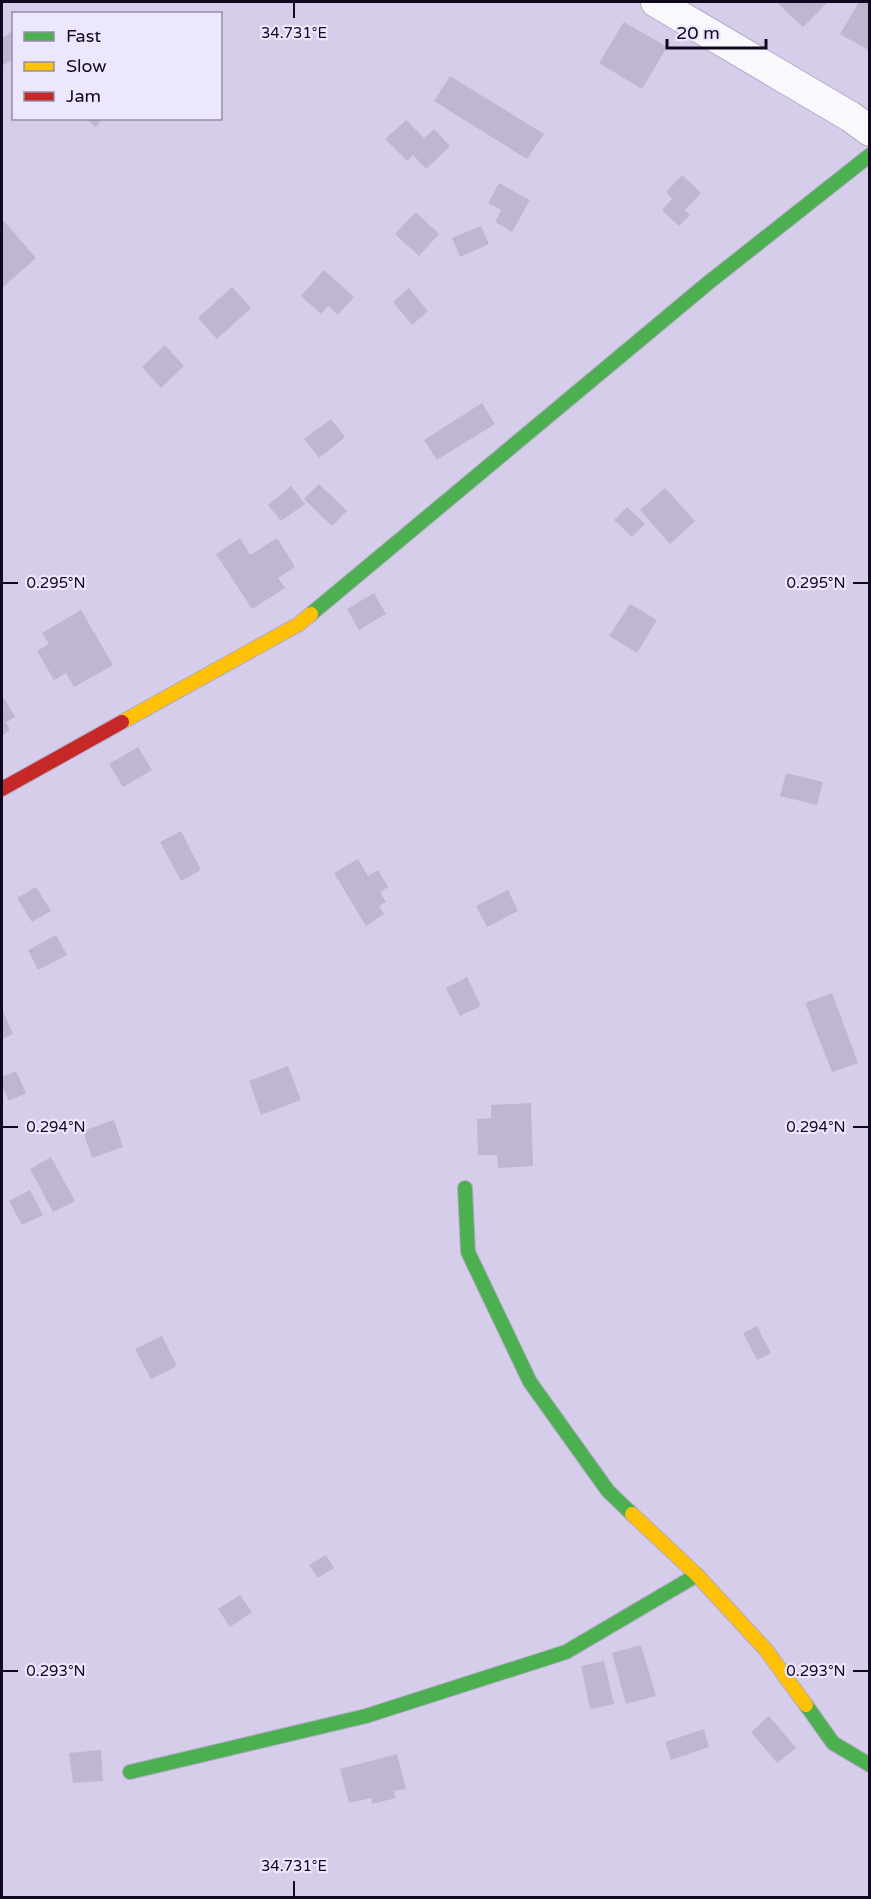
<svg xmlns="http://www.w3.org/2000/svg" width="871" height="1899" font-family="'Varela Round',sans-serif">
<style>
.building{fill:#bfb7d2}
.lines{fill:none;stroke-linecap:round;stroke-linejoin:round}
.street-casing{stroke:#b3abc5;stroke-width:32}
.fast-casing{stroke:#b3abc5;stroke-width:16}
.slow-casing{stroke:#b3abc5;stroke-width:16}
.jam-casing{stroke:#b3abc5;stroke-width:16}
.street{stroke:#f9f8fc;stroke-width:30}
.fast{stroke:#4caf50;stroke-width:14}
.slow{stroke:#ffc107;stroke-width:14}
.jam{stroke:#c62828;stroke-width:14}
.ticks{fill:none;stroke:#110820;stroke-width:2}
.ticks-label{font-size:15px;text-anchor:middle;fill:#110820;stroke:#ede7fd;stroke-width:4.5;stroke-linejoin:round;paint-order:stroke}
</style>
<rect width="100%" height="100%" fill="#d6cdeb"/>
<g class="building">
<path d="M776 2H828L803 27Z"/>
<path d="M859 2H870V51L840 34Z"/>
<path d="M624 22 667 47 642 89 599 63Z"/>
<path d="M13 31 14 58 2 66V38Z"/>
<path d="M450 76 544 134 527 159 434 101Z"/>
<path d="M85 118H103L96 127Z"/>
<path d="M406 120 424 138 434 129 450 146 426 169 413 155 407 161 385 139Z"/>
<path d="M682 175 701 193 685 210 690 215 679 226 662 210 672 199 666 192Z"/>
<path d="M499 183 530 200 512 232 495 222 501 210 488 203Z"/>
<path d="M416 212 439 234 419 256 395 234Z"/>
<path d="M2 219 36 258 2 288Z"/>
<path d="M481 226 489 244 460 257 452 238Z"/>
<path d="M324 270 354 297 338 315 328 306 321 314 301 296Z"/>
<path d="M232 287 251 308 217 339 198 318Z"/>
<path d="M409 288 428 311 412 325 393 302Z"/>
<path d="M165 345 184 366 161 388 142 367Z"/>
<path d="M482 403 495 424 437 460 424 440Z"/>
<path d="M331 419 345 437 319 458 304 439Z"/>
<path d="M319 484 347 511 332 526 304 499Z"/>
<path d="M291 486 305 504 281 521 268 505Z"/>
<path d="M665 488 695 521 670 544 640 510Z"/>
<path d="M627 507 645 524 632 537 614 520Z"/>
<path d="M240 538 250 555 277 538 295 567 278 578 285 588 252 609 216 554Z"/>
<path d="M374 593 386 614 359 630 347 609Z"/>
<path d="M630 604 657 620 637 653 609 636Z"/>
<path d="M81 610 113 665 74 687 66 673 54 680 37 651 49 644 42 633Z"/>
<path d="M4 698 15 717 6 722 10 730 2 736V700Z"/>
<path d="M138 747 152 770 123 787 109 764Z"/>
<path d="M786 773 823 782 817 805 780 796Z"/>
<path d="M181 831 201 870 181 881 160 842Z"/>
<path d="M358 859 368 876 378 870 388 887 380 892 386 902 379 906 384 914 366 926 334 873Z"/>
<path d="M36 887 51 911 32 922 17 898Z"/>
<path d="M508 890 518 911 487 927 476 906Z"/>
<path d="M56 935 67 955 38 970 28 950Z"/>
<path d="M467 977 481 1006 460 1016 446 988Z"/>
<path d="M832 993 858 1063 832 1072 805 1003Z"/>
<path d="M2 1009 13 1034 2 1039Z"/>
<path d="M288 1066 301 1100 261 1115 249 1081Z"/>
<path d="M16 1071 26 1093 9 1101 2 1086V1077Z"/>
<path d="M531 1103 533 1166 498 1168 497 1155H478L477 1119 491 1118V1105Z"/>
<path d="M114 1120 123 1147 92 1158 83 1131Z"/>
<path d="M51 1157 75 1201 53 1212 30 1169Z"/>
<path d="M30 1190 43 1215 22 1225 9 1201Z"/>
<path d="M757 1326 771 1353 757 1360 743 1333Z"/>
<path d="M162 1336 177 1366 151 1379 135 1349Z"/>
<path d="M326 1555 334 1568 318 1578 309 1565Z"/>
<path d="M240 1595 252 1612 230 1627 218 1609Z"/>
<path d="M641 1645 656 1696 626 1704 612 1653Z"/>
<path d="M604 1661 614 1704 590 1709 581 1666Z"/>
<path d="M769 1716 796 1748 777 1763 751 1732Z"/>
<path d="M704 1729 709 1747 671 1760 665 1742Z"/>
<path d="M101 1750 103 1781 73 1783 69 1753Z"/>
<path d="M397 1754 406 1789 394 1791 396 1798 372 1804 371 1798 349 1803 340 1769Z"/>
</g>
<g class="lines">
<defs>
<path id="street" d="M656 2 851 117 870 131"/>
<g id="fast">
<path d="M311 614 708 283 870 155"/>
<path d="M465 1188 468 1252 530 1382 608 1491 632 1514"/>
<path d="M806 1705 833 1743 870 1765"/>
<path d="M130 1772 366 1716 566 1652 697 1575"/>
</g>
<g id="slow">
<path d="M122 722 299 624 311 614"/>
<path d="M632 1514 697 1575 766 1650 806 1705"/>
</g>
<path id="jam" d="M2 789 122 722"/>
</defs>
<use href="#street" class="street-casing"/>
<use href="#fast" class="fast-casing"/>
<use href="#slow" class="slow-casing"/>
<use href="#jam" class="jam-casing"/>
<use href="#street" class="street"/>
<use href="#fast" class="fast"/>
<use href="#slow" class="slow"/>
<use href="#jam" class="jam"/>
</g>
<path class="ticks" d="M294 3V18M3 583H18M853 583H868M3 1127H18M853 1127H868M3 1671H18M853 1671H868M294 1881V1896"/>
<g class="ticks-label">
<text x="294" y="38">34.731°E</text>
<text x="56" y="588">0.295°N</text>
<text x="816" y="588">0.295°N</text>
<text x="56" y="1132">0.294°N</text>
<text x="816" y="1132">0.294°N</text>
<text x="56" y="1676">0.293°N</text>
<text x="816" y="1676">0.293°N</text>
<text x="294" y="1871">34.731°E</text>
</g>
<rect width="871" height="1899" fill="none" stroke="#110820" stroke-width="6"/>
<rect x="12" y="12" width="210" height="108" fill="#ede7fd" stroke="#958ea5" stroke-width="1.5"/>
<rect x="24" y="32" width="30" height="9" fill="#4caf50" stroke="#958ea5" stroke-width="1.5"/>
<text x="66" y="42" font-size="18" fill="#110820">Fast</text>
<rect x="24" y="62" width="30" height="9" fill="#ffc107" stroke="#958ea5" stroke-width="1.5"/>
<text x="66" y="72" font-size="18" fill="#110820">Slow</text>
<rect x="24" y="92" width="30" height="9" fill="#c62828" stroke="#958ea5" stroke-width="1.5"/>
<text x="66" y="102" font-size="18" fill="#110820">Jam</text>
<path d="M667 39v9h99v-9" fill="none" stroke="#110820" stroke-width="3"/>
<text x="676" y="39" font-size="18" fill="#110820" stroke="#ede7fd" stroke-width="4.5" paint-order="stroke">20 m</text>
</svg>
